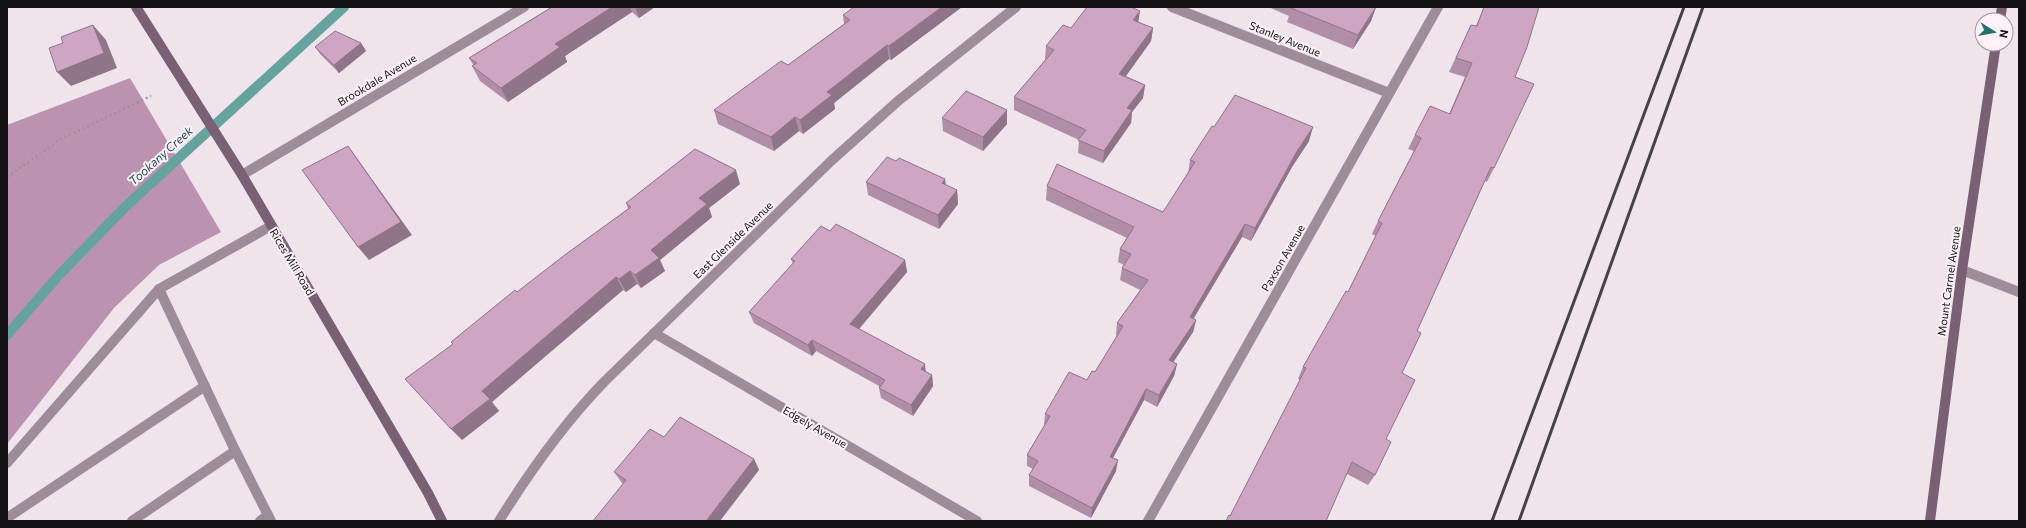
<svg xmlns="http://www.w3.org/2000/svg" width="2026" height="528" font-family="Commissioner,sans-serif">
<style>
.forest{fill:#bb93b0}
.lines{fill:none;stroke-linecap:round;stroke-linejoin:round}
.stream{stroke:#67a39e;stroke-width:10}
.path{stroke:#9b9399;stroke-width:2.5;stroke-dasharray:2 3;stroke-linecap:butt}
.lane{stroke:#9e8c99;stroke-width:10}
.street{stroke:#9e8c99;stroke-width:10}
.secondary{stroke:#7a6073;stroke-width:10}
.rail{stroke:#484246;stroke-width:3}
.wall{fill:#b18ea7}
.shaded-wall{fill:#907488}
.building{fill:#cea5c2;stroke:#907488}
.labels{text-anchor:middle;stroke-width:4;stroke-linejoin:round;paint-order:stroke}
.street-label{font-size:11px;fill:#151114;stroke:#fdf1f9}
.water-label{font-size:12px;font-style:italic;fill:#1e5350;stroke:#fdf1f9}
</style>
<rect width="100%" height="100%" fill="#efe4ec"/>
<path class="forest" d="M130 78 221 232 159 265 114 308 7 444V125Z"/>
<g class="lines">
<path class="stream" d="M7 335 59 275 125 207 344 7"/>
<path class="path" d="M7 177 61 139 151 96"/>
<g class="lane">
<path d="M271 226 159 289 233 446 271 521"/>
<path d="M7 463 159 289"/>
<path d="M7 518 205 386"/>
<path d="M132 521 235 451"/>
<path d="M260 521 268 515"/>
</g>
<g class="street">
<path d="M1172 7 1389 93"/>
<path d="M242 175 524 7"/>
<path d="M1962 270 2019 292"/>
<path d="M654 333 977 521"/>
<path d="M499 521C530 471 564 423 605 381L831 161 898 101 1016 7"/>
<path d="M1148 521 1438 7"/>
</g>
<g class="secondary">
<path d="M136 7 242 175 428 493 442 521"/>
<path d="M2000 20 2002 7"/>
<path d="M1930 521 1962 270 1996 44"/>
</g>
<g class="rail">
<path d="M1492 521 1684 7"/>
<path d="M1519 521 1703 7"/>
</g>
</g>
<g class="wall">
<path d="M552 7H655L639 18 632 12 565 56 567 62 508 102 480 81 472 66H474L469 58Z"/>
<path d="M962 7 891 60 889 59 834 103 835 109 803 134 799 131 774 151 718 124 714 110 788 65 844 24 843 15Z"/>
<path d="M1268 7H1376L1371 21 1353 49 1287 22 1289 16Z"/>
<path d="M1484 7H1539L1515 77 1494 168 1487 182 1485 181 1417 331 1402 373 1386 439 1375 475 1368 485 1347 474 1230 516 1300 380 1298 379 1303 367 1348 292 1376 236 1372 234 1378 221 1414 151 1408 149 1415 135 1449 114 1465 77 1449 72 1471 25 1476 26Z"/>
<path d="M1138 22 1153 28 1151 41 1126 76 1145 85 1143 98 1132 112 1131 123 1103 163 1078 153 1079 140 1014 110V97L1045 60 1046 46 1071 28Z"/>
<path d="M361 43 366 51 339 73 321 55 315 47Z"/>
<path d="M942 118 1007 124 983 151 943 131Z"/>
<path d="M1214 127 1309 141 1292 167 1251 241 1242 237 1194 318 1196 320 1193 332 1173 362 1177 364 1174 376 1157 407 1144 400 1113 458 1116 471 1091 518 1029 486V475L1033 469 1027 466V455L1045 425H1044L1045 414 1087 380 1095 372 1117 336 1116 335 1117 323 1140 290 1120 280 1122 268 1124 265 1118 262 1120 249 1127 238 1046 200 1047 186 1163 212 1188 174 1190 160Z"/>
<path d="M896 161 945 179 946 185 957 190 958 204 939 229 868 195 866 182Z"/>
<path d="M740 184 709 208 712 217 660 260 665 271 641 288 637 284 626 292 623 290 492 402 499 411 462 440 453 344 451 342 517 292 628 209 626 203Z"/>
<path d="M830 231 905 260 907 272 859 329 926 372 932 375 933 386 913 416 881 398 879 388V386L816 351 812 356 754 323 749 312 793 264 791 259Z"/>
<path d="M664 437 754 459 759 470 623 484 622 483 614 472Z"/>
</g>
<g class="shaded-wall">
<path d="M612 7H630L632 12 565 56 567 62 508 102 501 88 555 44Z"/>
<path d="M635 7H655L639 18Z"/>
<path d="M942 7H962L891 60 889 46Z"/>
<path d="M1376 7 1371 21 1353 49 1358 35Z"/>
<path d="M1140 11 1138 24 1133 20Z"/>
<path d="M93 25 106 40 117 68 71 86 57 72Z"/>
<path d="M1153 28 1151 41 1118 87 1119 74Z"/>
<path d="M361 43 366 51 339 73 334 65Z"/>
<path d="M887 45 889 59 834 103 835 109 803 134 800 120 827 92Z"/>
<path d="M1145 85 1143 98 1132 112 1131 123 1103 163 1104 151 1127 108Z"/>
<path d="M1007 110V124L983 151V137Z"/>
<path d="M795 117 799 131 774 151 771 137Z"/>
<path d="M1313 127 1309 141 1292 167 1251 241 1255 228 1296 153Z"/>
<path d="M348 146 412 235 369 260 358 247Z"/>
<path d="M736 170 740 184 709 208 712 217 660 260 665 271 641 288 635 275 651 250 699 198Z"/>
<path d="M945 179 946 193 942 183Z"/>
<path d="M957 190 958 204 939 229 938 215Z"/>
<path d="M1245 224 1242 237 1187 329 1190 317Z"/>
<path d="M905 260 907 272 853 336 850 324Z"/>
<path d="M630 271 637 284 626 292 619 279Z"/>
<path d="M616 277 623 290 492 402 499 411 462 440 451 429 482 391Z"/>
<path d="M1196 320 1193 332 1167 372 1169 360Z"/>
<path d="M812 340 816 351 812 356 808 345Z"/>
<path d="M925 364 926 375 921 369Z"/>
<path d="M1177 364 1174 376 1157 407 1159 395Z"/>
<path d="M932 375 933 386 913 416 911 405Z"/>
<path d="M1146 389 1144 400 1108 467 1110 457Z"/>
<path d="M754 459 759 470 720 521H706Z"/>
<path d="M1118 460 1116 471 1091 518 1092 508Z"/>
</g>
<g class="building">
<path d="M552 7H612L555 44 560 47 501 88 472 66 477 63 469 58Z"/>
<path d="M854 7H942L889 46 887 45 827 92 832 95 800 120 795 117 771 137 714 110 781 61 788 65 850 20 843 15Z"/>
<path d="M1087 7H1131L1140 11 1133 20 1153 28 1119 74 1145 85 1127 108 1132 110 1104 151 1078 140 1086 130 1014 97 1054 50 1046 46 1063 25 1071 28Z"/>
<path d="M1292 7H1376L1358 35 1291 8Z"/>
<path d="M1484 7H1539L1527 47 1515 77 1534 84 1494 168 1491 167 1417 331 1421 333 1402 373 1415 380 1386 439 1391 442 1375 475 1352 462 1326 521H1226L1229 515 1230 516 1306 368 1303 367 1346 291 1348 292 1382 223 1378 221 1421 138 1415 135 1430 106 1450 114 1472 63 1456 58 1471 25 1477 26Z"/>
<path d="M93 25 104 53 57 72 49 48 63 43 61 37Z"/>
<path d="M335 31 361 43 334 65 315 47Z"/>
<path d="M966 91 1007 110 983 137 942 118Z"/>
<path d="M1235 95 1313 127 1296 153 1255 228 1245 224 1190 317 1196 320 1169 360 1177 364 1159 395 1146 389 1110 457 1118 460 1092 508 1029 475 1038 461 1027 455 1050 416 1045 414 1069 372 1087 380 1092 371 1095 372 1123 326 1117 323 1148 280 1122 268 1131 254 1120 249 1134 227 1047 186 1057 164 1163 212 1195 162 1190 160 1212 126 1214 127Z"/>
<path d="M348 146 401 222 358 247 302 170Z"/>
<path d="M695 149 736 170 699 198 707 204 651 250 659 258 635 275 630 271 619 279 616 277 482 391 490 399 451 429 405 379 453 344 451 342 515 290 517 292 566 254 631 207 626 203Z"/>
<path d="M887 157 896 161 899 158 945 179 942 183 957 190 938 215 866 182Z"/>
<path d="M836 224 905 260 850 324 925 364 921 369 932 375 911 405 879 388 885 380 812 340 808 345 749 312 795 261 791 259 821 226 830 231Z"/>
<path d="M680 417 754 459 706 521H593L626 480 614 472 650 429 664 437Z"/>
</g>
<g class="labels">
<g class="street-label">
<text transform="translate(1285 39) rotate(22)" y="4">Stanley Avenue</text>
<text transform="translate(377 80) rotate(-31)" y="4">Brookdale Avenue</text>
<text transform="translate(733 240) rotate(-44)" y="4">East Glenside Avenue</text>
<text transform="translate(1283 258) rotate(-60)" y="4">Paxson Avenue</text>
<text transform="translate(292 262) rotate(59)" y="4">Rices Mill Road</text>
<text transform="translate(1949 281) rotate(-82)" y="4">Mount Carmel Avenue</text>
<text transform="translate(815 427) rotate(30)" y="4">Edgely Avenue</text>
</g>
<g class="water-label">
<text transform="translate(161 156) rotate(-42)" y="4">Tookany Creek</text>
</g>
</g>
<rect width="2026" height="528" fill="none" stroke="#151114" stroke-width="16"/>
<g transform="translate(1994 32) rotate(101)"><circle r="19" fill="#fdf1f9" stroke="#a0979d"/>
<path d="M0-3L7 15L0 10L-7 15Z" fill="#256f6b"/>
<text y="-6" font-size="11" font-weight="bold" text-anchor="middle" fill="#151114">N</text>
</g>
</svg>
